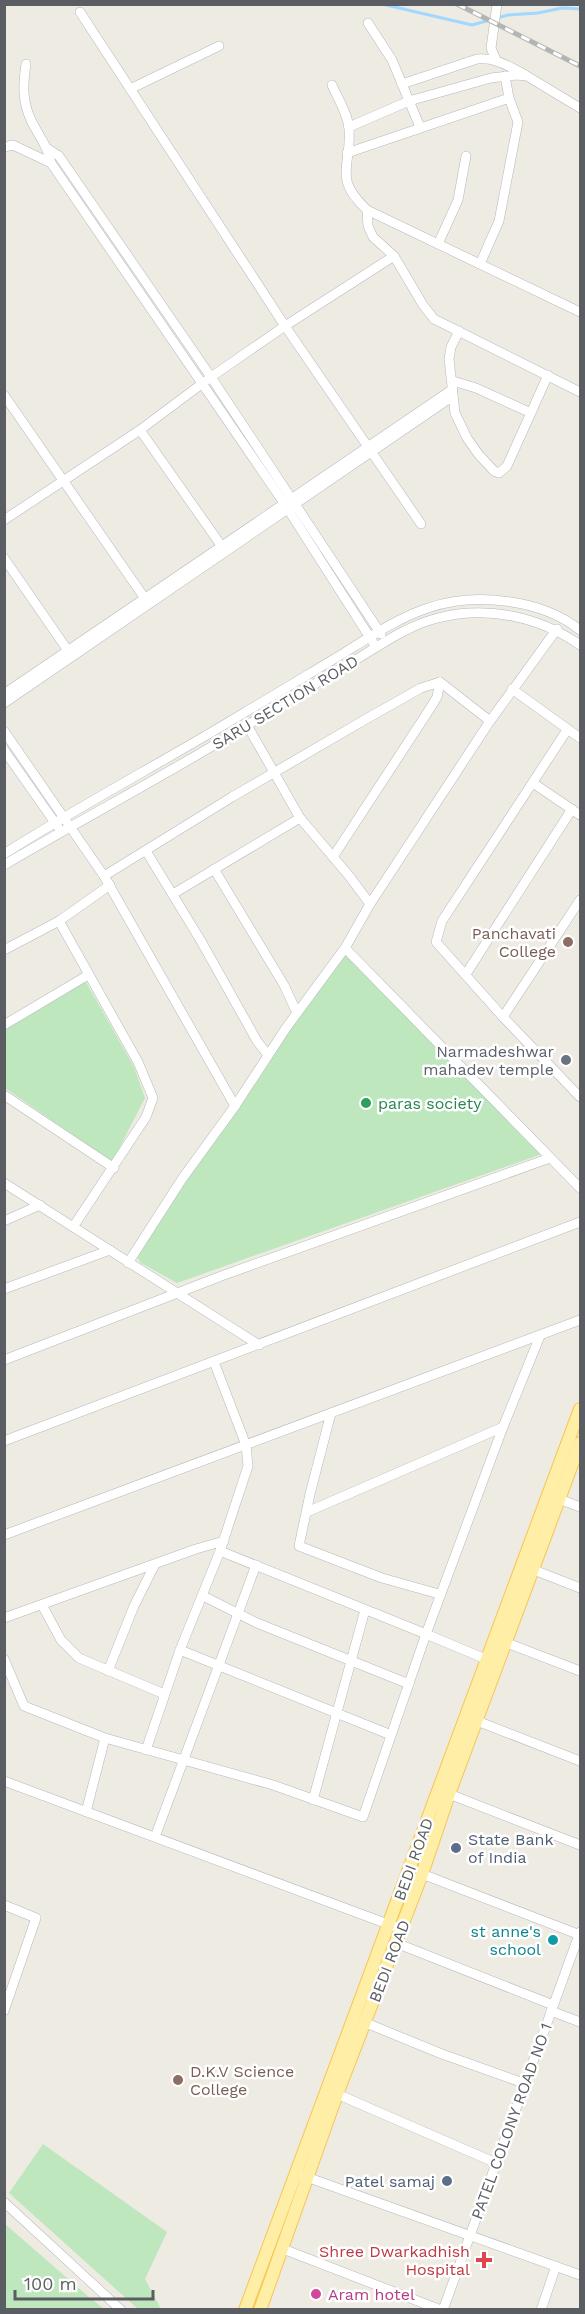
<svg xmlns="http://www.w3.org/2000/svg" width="585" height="2314" font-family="'Work Sans',sans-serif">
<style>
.green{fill:#bee7bd}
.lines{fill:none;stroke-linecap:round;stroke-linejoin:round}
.stream{stroke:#a1d8ff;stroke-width:3}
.minor-casing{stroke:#b5b8bd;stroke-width:10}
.major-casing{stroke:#f8c551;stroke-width:14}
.minor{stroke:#fff;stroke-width:9}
.major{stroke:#ffeea6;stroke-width:12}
.rail-casing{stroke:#b3b4b4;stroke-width:5}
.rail{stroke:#fff;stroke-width:3;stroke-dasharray:9;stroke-linecap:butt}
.education-dot{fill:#8d6e63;stroke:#fff;stroke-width:2}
.worship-dot{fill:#6b7280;stroke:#fff;stroke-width:2}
.leisure-dot{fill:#2e9e5b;stroke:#fff;stroke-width:2}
.service-dot{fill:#5c6f8a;stroke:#fff;stroke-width:2}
.culture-dot{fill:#0f9aa8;stroke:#fff;stroke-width:2}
.health-dot{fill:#e0444e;stroke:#fff;stroke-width:2}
.hotel-dot{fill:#d1479c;stroke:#fff;stroke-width:2}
.labels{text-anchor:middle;stroke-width:5;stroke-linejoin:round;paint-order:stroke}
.street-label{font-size:16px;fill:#5a5e63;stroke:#fff}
.education-label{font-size:16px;fill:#785e54;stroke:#fff;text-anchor:end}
.worship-label{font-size:16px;fill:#5b616d;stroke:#fff;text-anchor:end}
.leisure-label{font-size:16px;fill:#27864d;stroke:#fff;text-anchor:start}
.service-label{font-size:16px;fill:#4e5e75;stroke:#fff;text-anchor:start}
.culture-label{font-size:16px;fill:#0d838f;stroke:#fff;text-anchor:end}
.health-label{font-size:16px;fill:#be3a42;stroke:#fff;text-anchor:end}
.hotel-label{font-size:16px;fill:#b23c85;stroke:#fff;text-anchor:start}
</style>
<rect width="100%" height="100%" fill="#eeebe2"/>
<g class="green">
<path d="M346 952 545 1153 177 1283 141 1263 138 1259 139 1251 273 1050 298 1003Z"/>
<path d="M86 982 134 1067 145 1098 112 1162 5 1088 4 1020Z"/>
<path d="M43 2144 167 2232 145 2279 161 2309H138L9 2193Z"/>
<path d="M5 2224 90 2298 104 2309H5Z"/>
</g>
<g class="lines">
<path class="stream" d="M382 4 472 25 508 15 538 13 562 8 580 9"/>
<defs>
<g id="minor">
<path d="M80 12 285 326 421 524"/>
<path d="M368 23 392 60 420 127"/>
<path d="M496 60 491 48 497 4"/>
<path d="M26 64C23 84 22 101 31 120 38 135 48 146 51 163L284 503 376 647"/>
<path d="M402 84 477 59C495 57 508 66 524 74"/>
<path d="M332 85C338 99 348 114 349 129 352 167 332 177 367 210L580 312"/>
<path d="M130 89 219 46"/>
<path d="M349 127 409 101 491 78 516 75 527 76 580 108"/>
<path d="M4 147 13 145 51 163"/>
<path d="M48 149 59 156 211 377 381 634"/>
<path d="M347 153 509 98"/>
<path d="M367 210 368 226 373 237 394 256 423 305 434 319 580 392"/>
<path d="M438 244 458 200 466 156"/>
<path d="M480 264 499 221 518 122 509 98 505 76"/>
<path d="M459 331 451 347 449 359 455 413 467 438 479 455 494 471 499 473 507 466 548 375"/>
<path d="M453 381 476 388 531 413"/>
<path d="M4 395 148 603"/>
<path d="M140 430 225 551"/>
<path d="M4 520 140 430 211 377 285 326 394 256"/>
<path d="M4 558 71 655"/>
<path d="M440 682 490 721"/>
<path d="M512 689 580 738"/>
<path d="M4 694 453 389"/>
<path d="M4 703 453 396"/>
<path d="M247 725 300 818 350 877 370 904"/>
<path d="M567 730 442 921 436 942 503 1017 580 1097"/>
<path d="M4 731 104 876 235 1106"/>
<path d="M4 750 58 827"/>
<path d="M533 783 580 815"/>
<path d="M146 851 201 941 257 1041 268 1055"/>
<path d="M4 854C84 803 167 760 247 711 280 692 312 672 344 653 371 636 398 618 428 608 475 592 541 599 580 630"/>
<path d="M333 857 431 707 437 697 440 682"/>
<path d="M4 865C84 818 166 775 244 727 282 704 319 681 357 659 383 643 409 625 438 618 487 605 540 617 580 645"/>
<path d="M214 869 284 985 297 1013"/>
<path d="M104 876 232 797 366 719 421 688 440 682"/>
<path d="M173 894 300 818"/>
<path d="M59 921 138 1062 153 1098 146 1117 73 1227"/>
<path d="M345 948 580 1188"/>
<path d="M4 950 59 921 110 885"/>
<path d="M466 974 572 809"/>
<path d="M503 1017 580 900"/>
<path d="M4 1025 88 975"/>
<path d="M4 1095 114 1168"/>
<path d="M4 1183 259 1345"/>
<path d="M4 1221 40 1205"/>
<path d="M128 1263 182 1179 235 1106 286 1028 345 948 370 904 490 721 557 629"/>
<path d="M4 1289 110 1250"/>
<path d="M4 1360 224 1275 550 1158"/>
<path d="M331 1413 310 1494 299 1546 382 1578 439 1594"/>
<path d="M4 1441 580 1222"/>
<path d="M554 1497 580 1507"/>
<path d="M307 1512 503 1427"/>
<path d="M4 1535 580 1320"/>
<path d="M220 1551 426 1634 503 1427 540 1336"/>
<path d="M534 1570 580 1588"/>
<path d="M203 1596 257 1623 409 1684"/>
<path d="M42 1605 61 1640 79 1658 164 1694"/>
<path d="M4 1618 196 1549 224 1541"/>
<path d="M507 1643 580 1671"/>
<path d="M180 1650 391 1735"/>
<path d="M4 1659 24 1706 105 1738 273 1785 363 1817 426 1634 488 1660"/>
<path d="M108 1671 134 1606 155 1564"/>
<path d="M477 1721 580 1761"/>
<path d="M146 1750 180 1650 220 1551 248 1466 246 1445 214 1362"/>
<path d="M4 1781 401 1929"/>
<path d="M449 1794 580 1845"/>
<path d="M313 1800 365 1610"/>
<path d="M86 1812 105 1738"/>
<path d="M155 1837 256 1565"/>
<path d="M422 1874 580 1935"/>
<path d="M4 1905 36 1918 4 2011"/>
<path d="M396 1943 553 2005"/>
<path d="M551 2011 580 2022"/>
<path d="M366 2023 442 2054 526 2084"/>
<path d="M337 2094 496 2163"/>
<path d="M301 2175 580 2275"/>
<path d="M4 2202 121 2310"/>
<path d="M283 2249 441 2310"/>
<path d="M443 2310 580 1932"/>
<path d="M541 2310 556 2266"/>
</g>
<g id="major">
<path d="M245 2310 580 1409"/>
<path d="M260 2310 337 2094 422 1874 449 1794 580 1443"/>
</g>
</defs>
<use href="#minor" class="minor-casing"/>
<use href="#major" class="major-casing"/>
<use href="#minor" class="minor"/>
<use href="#major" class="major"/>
<defs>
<path id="rail" d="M457 4 580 66"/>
</defs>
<use href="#rail" class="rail-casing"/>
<use href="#rail" class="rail"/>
</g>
<g class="education-dot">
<circle cx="568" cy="942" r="6"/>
<circle cx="178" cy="2080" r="6"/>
</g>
<circle class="worship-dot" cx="566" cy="1060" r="6"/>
<circle class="leisure-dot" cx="366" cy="1103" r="6"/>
<g class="service-dot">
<circle cx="456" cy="1848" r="6"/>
<circle cx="447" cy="2181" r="6"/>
</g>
<circle class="culture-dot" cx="553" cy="1940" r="6"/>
<path class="health-dot" d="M481 2251h6v6h6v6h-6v6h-6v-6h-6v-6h6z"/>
<circle class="hotel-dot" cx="316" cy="2294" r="6"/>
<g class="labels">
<g class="street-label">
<text transform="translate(285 702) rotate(-31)" y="6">SARU SECTION ROAD</text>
<text transform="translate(413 1859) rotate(-70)" y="6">BEDI ROAD</text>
<text transform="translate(389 1961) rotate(-69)" y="6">BEDI ROAD</text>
<text transform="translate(511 2121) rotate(-70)" y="6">PATEL COLONY ROAD NO 1</text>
</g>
<g class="education-label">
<text x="556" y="939">Panchavati<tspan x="556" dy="18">College</tspan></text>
<text x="190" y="2077" text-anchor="start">D.K.V Science<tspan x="190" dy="18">College</tspan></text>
</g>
<g class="worship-label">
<text x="554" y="1057">Narmadeshwar<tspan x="554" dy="18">mahadev temple</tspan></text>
</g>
<g class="leisure-label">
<text x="378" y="1109">paras society</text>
</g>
<g class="service-label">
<text x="468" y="1845">State Bank<tspan x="468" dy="18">of India</tspan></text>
<text x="435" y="2187" text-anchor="end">Patel samaj</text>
</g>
<g class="culture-label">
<text x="541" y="1937">st anne's<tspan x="541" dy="18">school</tspan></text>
</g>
<g class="health-label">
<text x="470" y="2257">Shree Dwarkadhish<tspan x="470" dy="18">Hospital</tspan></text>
</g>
<g class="hotel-label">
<text x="328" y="2300">Aram hotel</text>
</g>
</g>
<rect width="585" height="2314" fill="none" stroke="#5a5e63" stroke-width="12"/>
<path d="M15 2290v9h138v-9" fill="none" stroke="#5a5e63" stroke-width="3"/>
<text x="24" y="2290" font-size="18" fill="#5a5e63" stroke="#ffffff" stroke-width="4.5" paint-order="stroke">100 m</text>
</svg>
